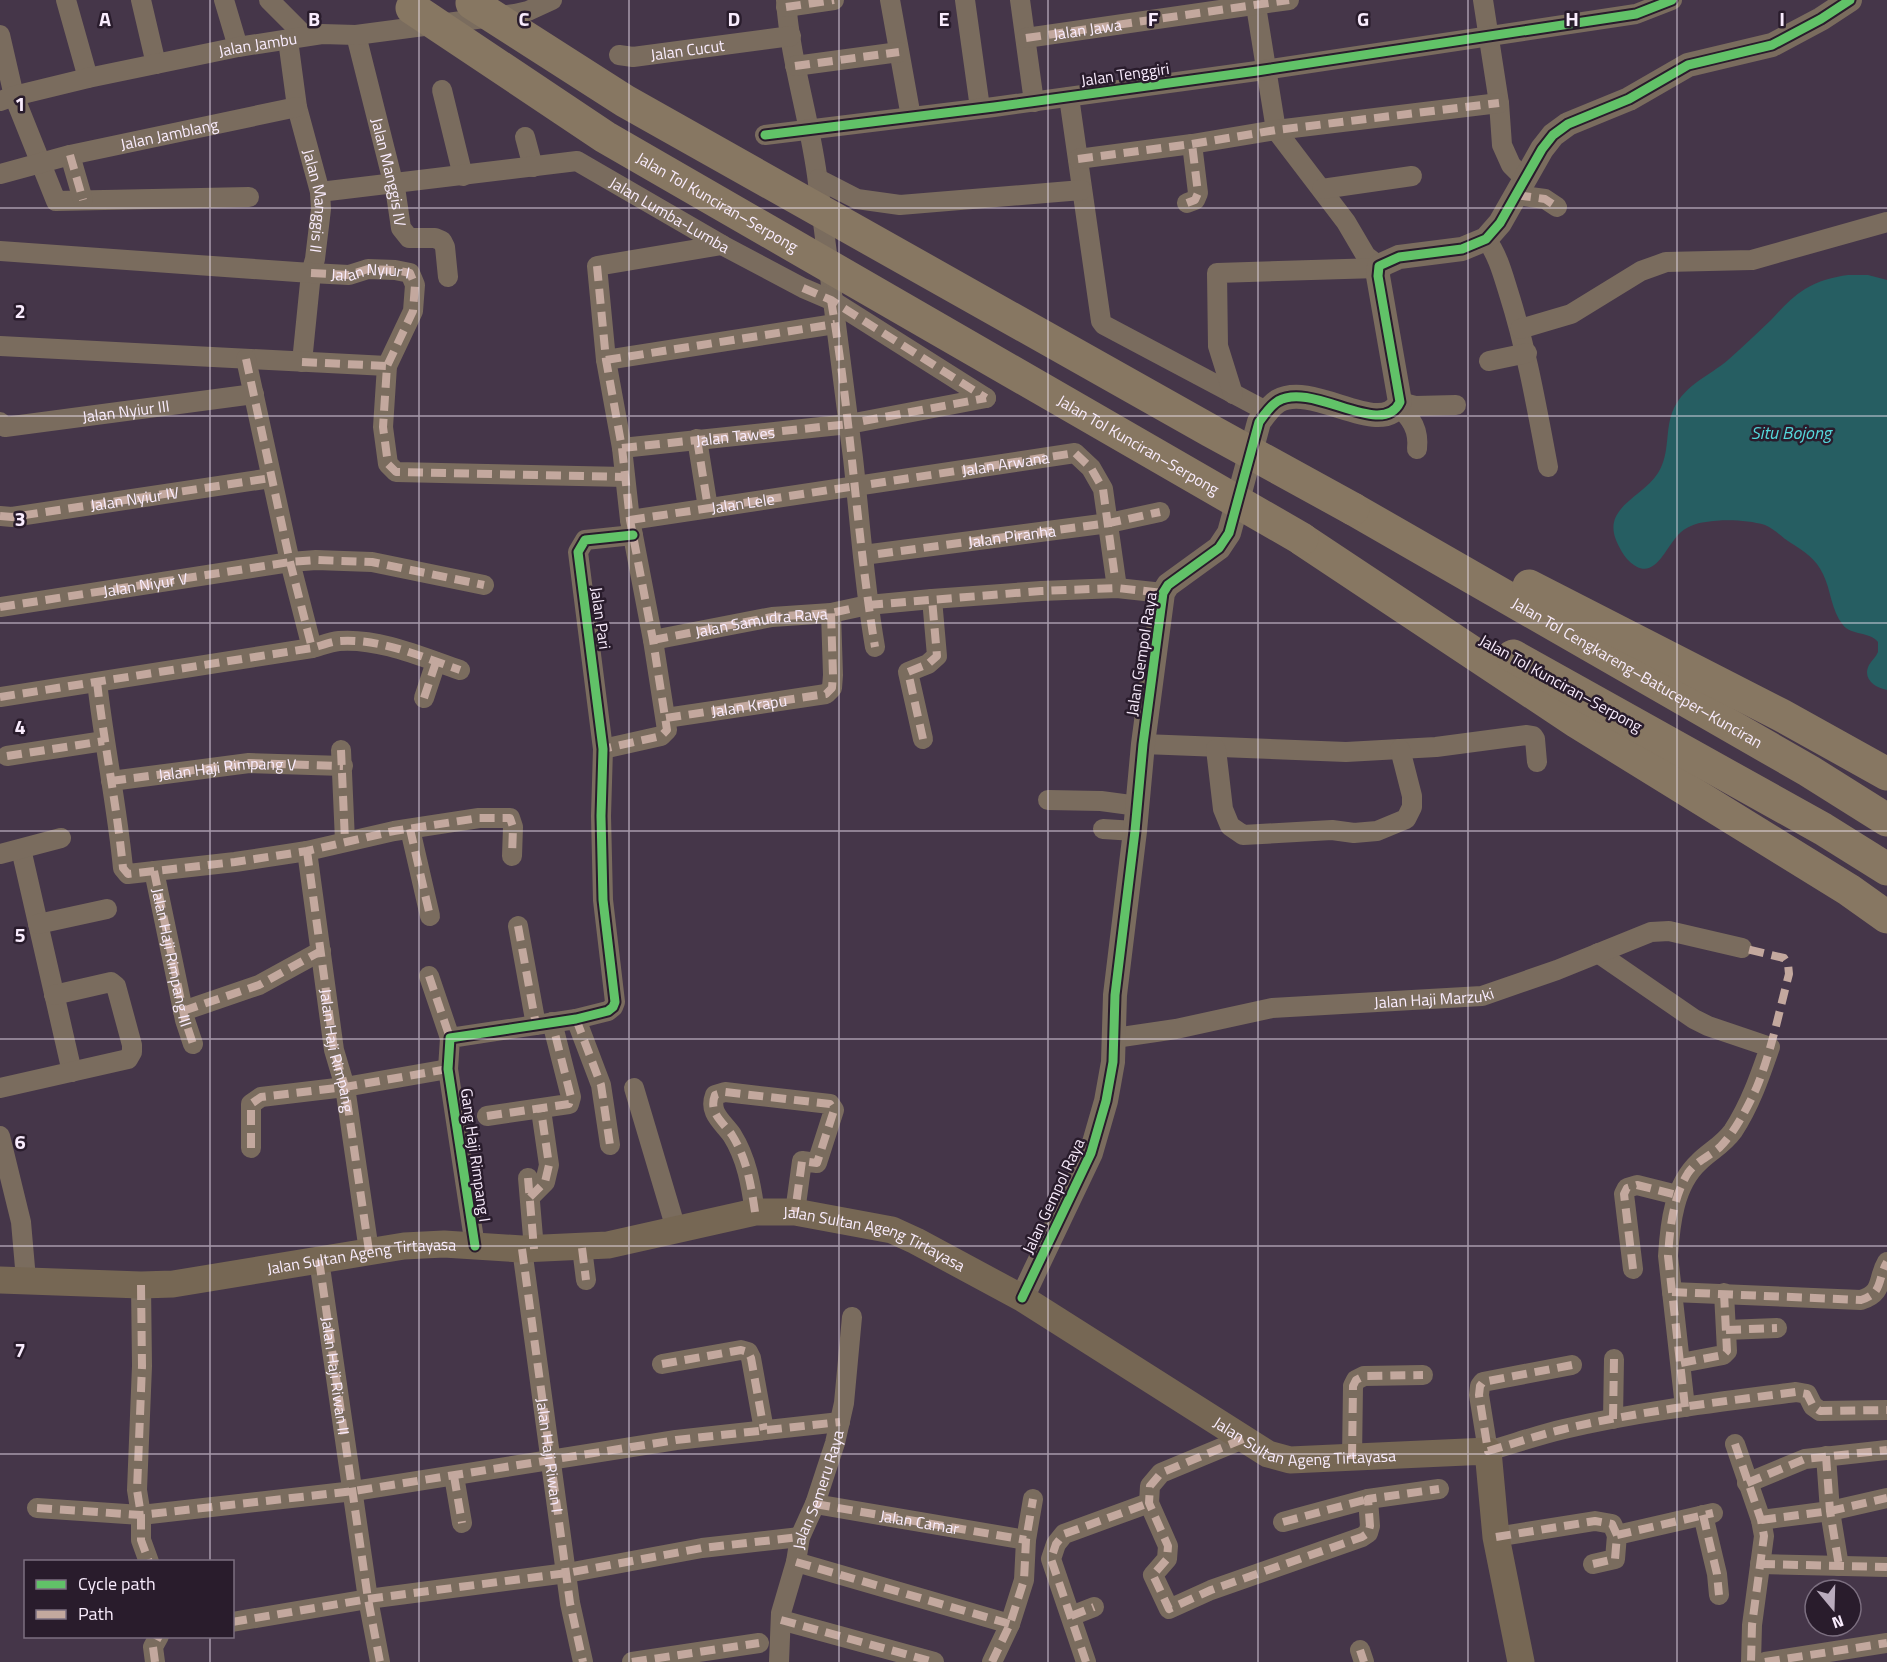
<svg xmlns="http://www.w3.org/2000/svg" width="1887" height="1662" font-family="'Titillium Web',sans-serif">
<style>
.water{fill:#265e62}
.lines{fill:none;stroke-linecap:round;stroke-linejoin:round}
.minor{stroke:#7a6c5e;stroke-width:20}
.tertiary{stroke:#7a6c5e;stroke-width:24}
.secondary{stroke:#766754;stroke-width:27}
.motorway{stroke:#877762;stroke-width:33}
.motorway-bridge{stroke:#877762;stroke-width:33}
.quiet{stroke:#c3a89e;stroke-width:8;stroke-dasharray:15 8;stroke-linecap:butt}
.cycleway-casing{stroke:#291c2c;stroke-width:13}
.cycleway{stroke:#61c268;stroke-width:9}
.grid{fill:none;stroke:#f9ecfd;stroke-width:1.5;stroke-opacity:0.55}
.labels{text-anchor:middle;stroke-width:5;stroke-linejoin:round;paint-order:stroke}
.street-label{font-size:16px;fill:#f9ecfd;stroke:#291c2c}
.water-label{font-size:18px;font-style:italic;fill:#55d7db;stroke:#291c2c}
.grid-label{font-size:20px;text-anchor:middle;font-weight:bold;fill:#f9ecfd;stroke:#291c2c;stroke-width:5;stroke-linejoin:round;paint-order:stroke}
</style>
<rect width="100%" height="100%" fill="#453649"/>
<path class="water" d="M1848 275H1868L1887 280V690C1875 688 1862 679 1869 665 1872 660 1876 657 1878 652V642C1869 631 1852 636 1843 625 1831 610 1831 590 1823 574 1816 559 1805 552 1791 543 1782 538 1775 529 1765 525 1748 520 1724 519 1706 522 1696 523 1685 527 1678 535 1664 550 1653 585 1628 560 1623 555 1619 547 1616 540 1603 507 1643 497 1658 473 1671 453 1664 429 1674 408 1686 384 1709 376 1728 360 1743 347 1757 333 1771 320 1781 309 1792 297 1805 289 1818 281 1833 277 1848 275Z"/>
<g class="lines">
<g class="minor">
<path d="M66 0 88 78"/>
<path d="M141 0 156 64"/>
<path d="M224 0 238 47"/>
<path d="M269 0 305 36"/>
<path d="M786 0C790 62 811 122 818 183 829 275 842 366 853 458 860 521 864 584 875 647"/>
<path d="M890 0 911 117"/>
<path d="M965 0 980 108"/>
<path d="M1020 0 1034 102"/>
<path d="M1255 0 1276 130 1346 222 1366 256 1379 266"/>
<path d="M1483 0 1499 103 1502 145 1511 165 1525 179"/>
<path d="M786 7 834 0"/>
<path d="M0 35 14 96 56 201 249 197"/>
<path id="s1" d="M356 35 396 194 401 228 409 238H435L442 241 445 247 448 277"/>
<path id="s2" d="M1026 38 1289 0"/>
<path id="s3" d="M288 40 297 107 320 192 321 209 315 259 311 273 302 362"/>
<path id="s4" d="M619 55 633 57 791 36"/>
<path d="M795 66 899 52"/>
<path d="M442 90 463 176"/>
<path d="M1069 97 1101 321 1104 325 1266 411"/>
<path id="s5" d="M0 101 14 96 88 78 238 47 322 34 356 35 515 14 528 11 552 0"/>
<path d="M765 135 994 107 1257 71 1636 14 1672 0"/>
<path d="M525 137 533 167"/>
<path d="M70 155 83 200"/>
<path d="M1078 159 1192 144 1276 130 1499 103"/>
<path id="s6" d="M0 174 70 155 297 107"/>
<path d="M818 179 857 199 900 205 1082 190"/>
<path d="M1322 189 1412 176"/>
<path id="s7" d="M320 192 577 161 722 245 803 288 831 300 986 398"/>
<path d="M1516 195 1545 199 1557 207"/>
<path d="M1187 203 1195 200 1198 193 1192 144"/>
<path d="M1486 239C1498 255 1503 275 1509 294 1527 351 1537 409 1548 467"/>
<path d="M0 251 311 273 349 275 368 269 395 270 410 273 415 285 413 311 387 366 383 427 388 464 396 472 625 477"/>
<path d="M1520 329 1571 314 1641 271 1666 262 1752 260 1887 222"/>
<path d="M0 346 387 366"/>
<path d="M246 359 290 562 312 648"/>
<path d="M606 360 835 324"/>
<path d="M1489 361 1527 353"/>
<path d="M1233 394 1218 346 1217 273 1378 268"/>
<path d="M1400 402 1415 406 1456 405"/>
<path d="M1397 407C1412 417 1419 431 1417 449"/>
<path id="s8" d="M0 422 5 427 254 394"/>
<path d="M697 439 708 508"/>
<path id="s9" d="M622 448 849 424 986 398"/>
<path d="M0 516 12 517 271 478"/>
<path d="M630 520 1075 453 1091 468 1103 489 1117 588"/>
<path d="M863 555 1109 523 1160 512"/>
<path id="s10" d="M0 607 290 562 316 560 372 562 484 585"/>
<path id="s11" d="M653 640 772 617 831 613 868 605 932 599 1041 591 1117 588 1163 593"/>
<path d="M97 682C104 744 117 806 123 868L128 874 235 862 307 851 394 831 479 818H510L513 827 512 856"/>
<path d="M0 697 312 648C320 646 330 642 339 641 380 638 422 657 460 670"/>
<path d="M424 698 436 662"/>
<path id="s12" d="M666 718 826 694 832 688 833 675 831 613"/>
<path d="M923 739 908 672 928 664 937 656 932 599"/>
<path d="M1143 744 1346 752 1436 747 1527 735 1533 736 1535 739 1537 762"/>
<path d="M603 749 661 736 667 730 653 640 630 520 622 448 606 360 597 266 722 245"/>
<path d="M1216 749 1223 809 1230 826 1243 835 1332 830 1354 833 1377 831 1406 819 1412 807V796L1400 749"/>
<path d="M341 750 345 841"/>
<path d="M7 756 104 741"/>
<path id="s13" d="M111 781 249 763 343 766"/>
<path d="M1048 800 1101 801 1138 806"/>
<path d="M410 829 430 916"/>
<path d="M1103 829 1135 831"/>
<path d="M21 849 72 1072"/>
<path id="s14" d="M307 851 334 1050 345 1087 369 1251"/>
<path d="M0 854 61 838"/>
<path id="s15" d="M154 871 185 1020 193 1044"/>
<path d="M38 924 107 909"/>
<path d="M518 926 536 1025"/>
<path d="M1598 953 1694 1019 1708 1026 1770 1047C1760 1076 1750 1105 1733 1131 1723 1145 1710 1151 1699 1162 1674 1185 1670 1224 1668 1256L1685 1407"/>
<path d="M429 976 450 1038"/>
<path d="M183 1011 259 985 321 951"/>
<path d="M576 1019 601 1085 610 1145"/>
<path id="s16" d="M1115 1038 1176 1029 1272 1008 1482 996 1557 970 1651 932 1669 931 1742 948"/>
<path d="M0 1088 128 1059 132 1052V1045L116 986 111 982 54 995"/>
<path d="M634 1088 676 1229"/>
<path d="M487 1116 569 1104 571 1097 552 1022"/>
<path d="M0 1136 21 1222 26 1279"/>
<path d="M251 1148V1104L261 1097 345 1087 448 1069"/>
<path d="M528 1178 534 1249"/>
<path d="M530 1197 545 1182 549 1165 541 1110"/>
<path d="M755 1212C751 1185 747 1159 732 1135 723 1122 708 1113 715 1095L725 1092 830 1104 834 1110 817 1163 802 1161 795 1212"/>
<path d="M475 1246 448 1069 450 1038 576 1019 608 1011 613 1007 615 1002 603 900 601 816 603 749 578 552 585 540 633 535"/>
<path d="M582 1248 586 1280"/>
<path d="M522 1249 570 1603 583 1662"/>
<path d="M319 1260 368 1599 380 1662"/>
<path d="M1633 1269 1624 1194 1627 1188 1637 1185 1677 1195"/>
<path d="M141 1285 142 1366 137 1490 141 1515V1540L149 1562"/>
<path d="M1672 1292 1861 1300C1884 1293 1877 1279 1887 1262"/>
<path d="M1726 1330 1777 1328"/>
<path d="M1681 1363 1723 1355 1727 1351 1724 1293"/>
<path d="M662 1364 741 1350 748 1352 751 1358 764 1430"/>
<path d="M1572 1365 1483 1382 1480 1386 1479 1395 1488 1451C1513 1444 1538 1435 1564 1429 1640 1411 1719 1402 1796 1392L1807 1394 1813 1406 1820 1411 1887 1410"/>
<path d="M1613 1419 1614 1359"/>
<path d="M1243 1439 1161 1473 1150 1486 1149 1503 1168 1546 1167 1559 1153 1575 1169 1609 1211 1590 1362 1537 1368 1533 1370 1526 1368 1499 1439 1489"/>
<path d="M1735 1444 1761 1520 1764 1536 1752 1625 1751 1662"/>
<path d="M1826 1456 1830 1511 1839 1566"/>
<path d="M1352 1459 1353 1386 1356 1380 1364 1376 1423 1375"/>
<path d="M454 1476 462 1523"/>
<path d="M1747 1483 1805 1459 1887 1450"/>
<path id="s17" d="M815 1504 1026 1540"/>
<path d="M37 1508 141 1515 354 1491 676 1440 840 1422"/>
<path d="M1703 1515 1717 1574 1719 1595"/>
<path d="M1761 1520 1830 1511 1887 1498"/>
<path d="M1283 1522 1368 1499"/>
<path d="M1496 1537 1595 1521 1612 1524 1617 1535"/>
<path d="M796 1562 1010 1624"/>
<path d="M1593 1564 1615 1559 1617 1535 1713 1513"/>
<path d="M1760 1564 1887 1567"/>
<path d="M1071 1616 1094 1607"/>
<path d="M781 1620 934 1662"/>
<path d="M232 1622 368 1599 567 1573 702 1548 800 1537"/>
<path d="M1360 1650 1364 1662"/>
<path d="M155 1662 153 1647 159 1636"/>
<path d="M632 1662 759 1643"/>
<path id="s18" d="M779 1662 781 1613 796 1562 800 1537 815 1504 835 1443 844 1403 852 1317"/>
<path d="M992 1662 1010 1624 1024 1580 1026 1540 1033 1499"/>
<path d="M1086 1662 1051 1559 1056 1544 1064 1534 1149 1503"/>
<path d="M1765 1662 1887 1643"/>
</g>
<path class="tertiary" d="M1022 1298 1091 1153 1106 1101 1113 1062 1115 995 1135 831 1143 744 1163 593 1168 585 1219 548 1229 533 1259 422C1264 415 1270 406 1278 401 1313 381 1382 440 1400 402L1378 276 1379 266 1399 257 1462 249 1486 239 1500 223 1542 149 1553 135 1568 124 1629 99 1688 65 1772 45 1821 19 1850 0"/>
<path class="secondary" id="s19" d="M0 1280 141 1285 173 1284 404 1246 444 1244 522 1249 608 1245 755 1212H795L892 1230 916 1241 1022 1298 1268 1454 1290 1460 1488 1451 1496 1537 1521 1662"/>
<g class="motorway">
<path id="s20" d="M1353 509 1809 771 1887 820"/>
<path d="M1303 540 1577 722 1849 890 1887 917"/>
<path d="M1529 586 1781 715 1887 774"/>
<path d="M1513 656 1823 829 1887 869"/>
</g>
<g class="motorway-bridge">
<path d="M472 3 625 101 1211 431 1353 509"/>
<path id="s21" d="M412 8 605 137 1302 539"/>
</g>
<g class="quiet">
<path d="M786 7 834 0"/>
<path d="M1026 38 1289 0"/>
<path d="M795 66 899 52"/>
<path d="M70 155 83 200"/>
<path d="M1078 159 1192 144 1276 130 1499 103"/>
<path d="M1516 195 1545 199 1557 207"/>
<path d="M1187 203 1195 200 1198 193 1192 144"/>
<path d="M597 266 606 360 622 448 630 520 653 640 667 730 661 736 603 749"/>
<path id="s22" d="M311 273 349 275 368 269 395 270 410 273 415 285 413 311 387 366 383 427 388 464 396 472 625 477"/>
<path d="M803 288 831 300 986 398"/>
<path d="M831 300C851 415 856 532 875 647"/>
<path d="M246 359 290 562 312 648"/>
<path d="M606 360 835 324"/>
<path d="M302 362 387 366"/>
<path d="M863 421 986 398"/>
<path d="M697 439 708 508"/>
<path d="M622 448 849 424"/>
<path id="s23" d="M871 484 1075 453 1091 468 1103 489 1115 578"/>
<path id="s24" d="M0 516 12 517 271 478"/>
<path id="s25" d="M630 520 856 486"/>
<path id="s26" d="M878 554 1109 523 1160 512"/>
<path d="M868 605 1041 591 1117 588 1163 593"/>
<path d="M0 607 290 562 316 560 372 562 484 585"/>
<path d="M653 640 772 617 831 613 854 608"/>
<path d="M97 682C104 744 117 806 123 868L128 874 235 862 307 851 394 831 479 818H510L513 827 512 856"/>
<path d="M0 697 312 648C320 646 330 642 339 641 380 638 422 657 460 670"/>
<path d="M424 698 436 662"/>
<path d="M666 718 826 694 832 688 833 675 831 613"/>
<path d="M923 739 908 672 928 664 937 656 932 599"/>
<path d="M341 750 345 841"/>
<path d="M7 756 104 741"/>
<path d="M111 781 249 763 343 766"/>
<path d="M410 829 430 916"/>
<path d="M307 851 334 1050 345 1087 369 1251"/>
<path d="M154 871 185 1020 193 1044"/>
<path d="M518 926 536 1025"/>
<path d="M429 976 450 1038"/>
<path d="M183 1011 259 985 321 951"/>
<path d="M576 1019 601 1085 610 1145"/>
<path d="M487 1116 569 1104 571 1097 552 1022"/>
<path d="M251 1148V1104L261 1097 345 1087 448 1069"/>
<path d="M528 1178 534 1249"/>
<path d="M530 1197 545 1182 549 1165 541 1110"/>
<path d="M755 1212C751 1185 747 1159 732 1135 723 1122 708 1113 715 1095L725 1092 830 1104 834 1110 817 1163 802 1161 795 1212"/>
<path d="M582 1248 586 1280"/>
<path id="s27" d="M522 1249 570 1603 583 1662"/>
<path id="s28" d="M319 1260 368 1599 380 1662"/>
<path d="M1633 1269 1624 1194 1627 1188 1637 1185 1677 1195"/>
<path d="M141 1285 142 1366 137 1490 141 1515V1540L149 1562"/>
<path d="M1672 1292 1861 1300C1884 1293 1877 1279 1887 1262"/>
<path d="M1726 1330 1777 1328"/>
<path d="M1681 1363 1723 1355 1727 1351 1724 1293"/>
<path d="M662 1364 741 1350 748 1352 751 1358 764 1430"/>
<path d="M1572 1365 1483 1382 1480 1386 1479 1395 1488 1451C1513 1444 1538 1435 1564 1429 1640 1411 1719 1402 1796 1392L1807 1394 1813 1406 1820 1411 1887 1410"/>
<path d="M1685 1407 1668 1256C1670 1228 1673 1197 1688 1173 1696 1161 1710 1156 1720 1147 1735 1132 1747 1108 1756 1089 1771 1053 1779 1012 1789 974L1788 964 1784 958 1742 948"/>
<path d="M1613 1419 1614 1359"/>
<path d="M1243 1439 1161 1473 1150 1486 1149 1503 1168 1546 1167 1559 1153 1575 1169 1609 1211 1590 1362 1537 1368 1533 1370 1526 1368 1499 1439 1489"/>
<path d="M1735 1444 1761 1520 1764 1536 1752 1625 1751 1662"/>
<path d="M1826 1456 1830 1511 1839 1566"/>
<path d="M1352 1459 1353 1386 1356 1380 1364 1376 1423 1375"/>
<path d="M454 1476 462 1523"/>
<path d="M1747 1483 1805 1459 1887 1450"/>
<path d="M815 1504 1026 1540"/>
<path d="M37 1508 141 1515 354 1491 676 1440 840 1422"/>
<path d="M1703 1515 1717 1574 1719 1595"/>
<path d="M1761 1520 1830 1511 1887 1498"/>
<path d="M1283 1522 1368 1499"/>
<path d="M1496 1537 1595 1521 1612 1524 1617 1535"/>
<path d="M796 1562 1010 1624"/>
<path d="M1593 1564 1615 1559 1617 1535 1713 1513"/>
<path d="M1760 1564 1887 1567"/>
<path d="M1071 1616 1094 1607"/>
<path d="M781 1620 934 1662"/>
<path d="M232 1622 368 1599 567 1573 702 1548 800 1537"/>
<path d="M1360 1650 1364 1662"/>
<path d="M155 1662 153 1647 159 1636"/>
<path d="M632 1662 759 1643"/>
<path d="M992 1662 1010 1624 1024 1580 1026 1540 1033 1499"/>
<path d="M1086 1662 1051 1559 1056 1544 1064 1534 1149 1503"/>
<path d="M1765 1662 1887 1643"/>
</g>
<defs>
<g id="cycleway">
<path d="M765 135 994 107 1257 71 1636 14 1672 0"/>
<path d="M475 1246 448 1069 450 1038 576 1019 608 1011 613 1007 615 1002 603 900 601 816 603 749 578 552 585 540 633 535"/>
<path d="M1022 1298 1091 1153 1106 1101 1113 1062 1115 995 1135 831 1143 744 1163 593 1168 585 1219 548 1229 533 1259 422C1264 415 1270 406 1278 401 1313 381 1382 440 1400 402L1378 276 1379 266 1399 257 1462 249 1486 239 1500 223 1542 149 1553 135 1568 124 1629 99 1688 65 1772 45 1821 19 1850 0"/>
</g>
</defs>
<use href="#cycleway" class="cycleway-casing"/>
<use href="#cycleway" class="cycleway"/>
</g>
<path class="grid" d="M210 0V1562M419 0V1662M629 0V1662M839 0V1662M1048 0V1662M1258 0V1662M1468 0V1662M1677 0V1662M0 208H1887M0 416H1887M0 623H1887M0 831H1887M0 1039H1887M0 1246H1887M0 1454H1887M210 1636V1662"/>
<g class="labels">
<g class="street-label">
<text dy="6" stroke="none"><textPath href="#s2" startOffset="62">Jalan Jawa</textPath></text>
<text dy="6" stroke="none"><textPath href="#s5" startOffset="264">Jalan Jambu</textPath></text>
<text dy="6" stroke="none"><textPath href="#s4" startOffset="69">Jalan Cucut</textPath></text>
<text transform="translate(1125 74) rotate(-8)" y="6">Jalan Tenggiri</text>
<text dy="6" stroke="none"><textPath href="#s6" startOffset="174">Jalan Jamblang</textPath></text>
<text dy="6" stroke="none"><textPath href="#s1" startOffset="141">Jalan Manggis IV</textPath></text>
<text dy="6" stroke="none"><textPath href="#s3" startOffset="164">Jalan Manggis II</textPath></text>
<text dy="6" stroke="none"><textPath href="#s21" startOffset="362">Jalan Tol Kunciran–Serpong</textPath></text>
<text dy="6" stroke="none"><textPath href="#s7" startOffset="366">Jalan Lumba-Lumba</textPath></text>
<text dy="6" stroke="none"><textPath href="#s22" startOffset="60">Jalan Nyiur I</textPath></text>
<text dy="6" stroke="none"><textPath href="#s8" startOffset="129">Jalan Nyiur III</textPath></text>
<text dy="6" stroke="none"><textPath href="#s9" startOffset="114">Jalan Tawes</textPath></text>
<text dy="6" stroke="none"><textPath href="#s21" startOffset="848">Jalan Tol Kunciran–Serpong</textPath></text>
<text dy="6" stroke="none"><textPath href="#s23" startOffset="136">Jalan Arwana</textPath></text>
<text dy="6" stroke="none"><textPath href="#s24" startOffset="136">Jalan Nyiur IV</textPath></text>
<text dy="6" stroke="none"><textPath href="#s25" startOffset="114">Jalan Lele</textPath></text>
<text dy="6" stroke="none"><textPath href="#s26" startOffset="135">Jalan Piranha</textPath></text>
<text dy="6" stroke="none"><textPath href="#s10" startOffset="147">Jalan Niyur V</textPath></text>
<text transform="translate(601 618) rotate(82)" y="6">Jalan Pari</text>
<text dy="6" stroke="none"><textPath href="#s11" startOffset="110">Jalan Samudra Raya</textPath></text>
<text transform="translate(1141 654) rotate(-81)" y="6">Jalan Gempol Raya</text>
<text dy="6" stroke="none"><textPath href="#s20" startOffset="328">Jalan Tol Cengkareng–Batuceper–Kunciran</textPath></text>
<text transform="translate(1561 683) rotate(29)" y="6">Jalan Tol Kunciran–Serpong</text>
<text dy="6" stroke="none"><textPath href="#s12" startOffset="84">Jalan Krapu</textPath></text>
<text dy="6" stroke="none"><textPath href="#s13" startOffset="117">Jalan Haji Rimpang V</textPath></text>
<text dy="6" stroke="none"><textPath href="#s15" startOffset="88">Jalan Haji Rimpang III</textPath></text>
<text dy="6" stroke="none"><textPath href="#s16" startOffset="322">Jalan Haji Marzuki</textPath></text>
<text dy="6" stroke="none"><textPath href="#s14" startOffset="202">Jalan Haji Rimpang</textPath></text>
<text transform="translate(476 1155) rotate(82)" y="6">Gang Haji Rimpang I</text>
<text transform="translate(1053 1196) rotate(-65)" y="6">Jalan Gempol Raya</text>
<text dy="6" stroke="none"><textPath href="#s19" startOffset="886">Jalan Sultan Ageng Tirtayasa</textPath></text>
<text dy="6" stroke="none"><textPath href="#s19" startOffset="364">Jalan Sultan Ageng Tirtayasa</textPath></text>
<text dy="6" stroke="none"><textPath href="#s28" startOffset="117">Jalan Haji Riwan II</textPath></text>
<text dy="6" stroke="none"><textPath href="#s19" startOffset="1372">Jalan Sultan Ageng Tirtayasa</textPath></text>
<text dy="6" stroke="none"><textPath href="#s27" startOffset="208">Jalan Haji Riwan I</textPath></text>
<text dy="6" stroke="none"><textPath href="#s18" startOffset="178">Jalan Semeru Raya</textPath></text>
<text dy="6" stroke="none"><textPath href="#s17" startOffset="106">Jalan Camar</textPath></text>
</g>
<g class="water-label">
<text x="1791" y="439">Situ Bojong</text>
</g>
</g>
<g class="grid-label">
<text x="105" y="26">A</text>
<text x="314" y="26">B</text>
<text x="524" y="26">C</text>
<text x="734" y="26">D</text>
<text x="944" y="26">E</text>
<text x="1153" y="26">F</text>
<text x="1363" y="26">G</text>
<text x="1572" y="26">H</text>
<text x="1782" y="26">I</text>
<text x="20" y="111">1</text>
<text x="20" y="318">2</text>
<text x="20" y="526">3</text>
<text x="20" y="734">4</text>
<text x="20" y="942">5</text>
<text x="20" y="1149">6</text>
<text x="20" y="1357">7</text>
</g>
<rect x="24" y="1560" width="210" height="78" fill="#291c2c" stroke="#7c6f80" stroke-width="1.5"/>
<rect x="36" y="1580" width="30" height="9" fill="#61c268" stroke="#7c6f80" stroke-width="1.5"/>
<text x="78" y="1590" font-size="18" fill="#f9ecfd">Cycle path</text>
<rect x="36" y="1610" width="30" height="9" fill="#c3a89e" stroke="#7c6f80" stroke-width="1.5"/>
<text x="78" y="1620" font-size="18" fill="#f9ecfd">Path</text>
<g transform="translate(1833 1608) rotate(161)"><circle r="28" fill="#291c2c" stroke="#7c6f80" stroke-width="1.5"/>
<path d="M0-4.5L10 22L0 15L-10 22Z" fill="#baacbe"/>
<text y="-9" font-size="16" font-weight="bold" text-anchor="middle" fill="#f9ecfd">N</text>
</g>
</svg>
